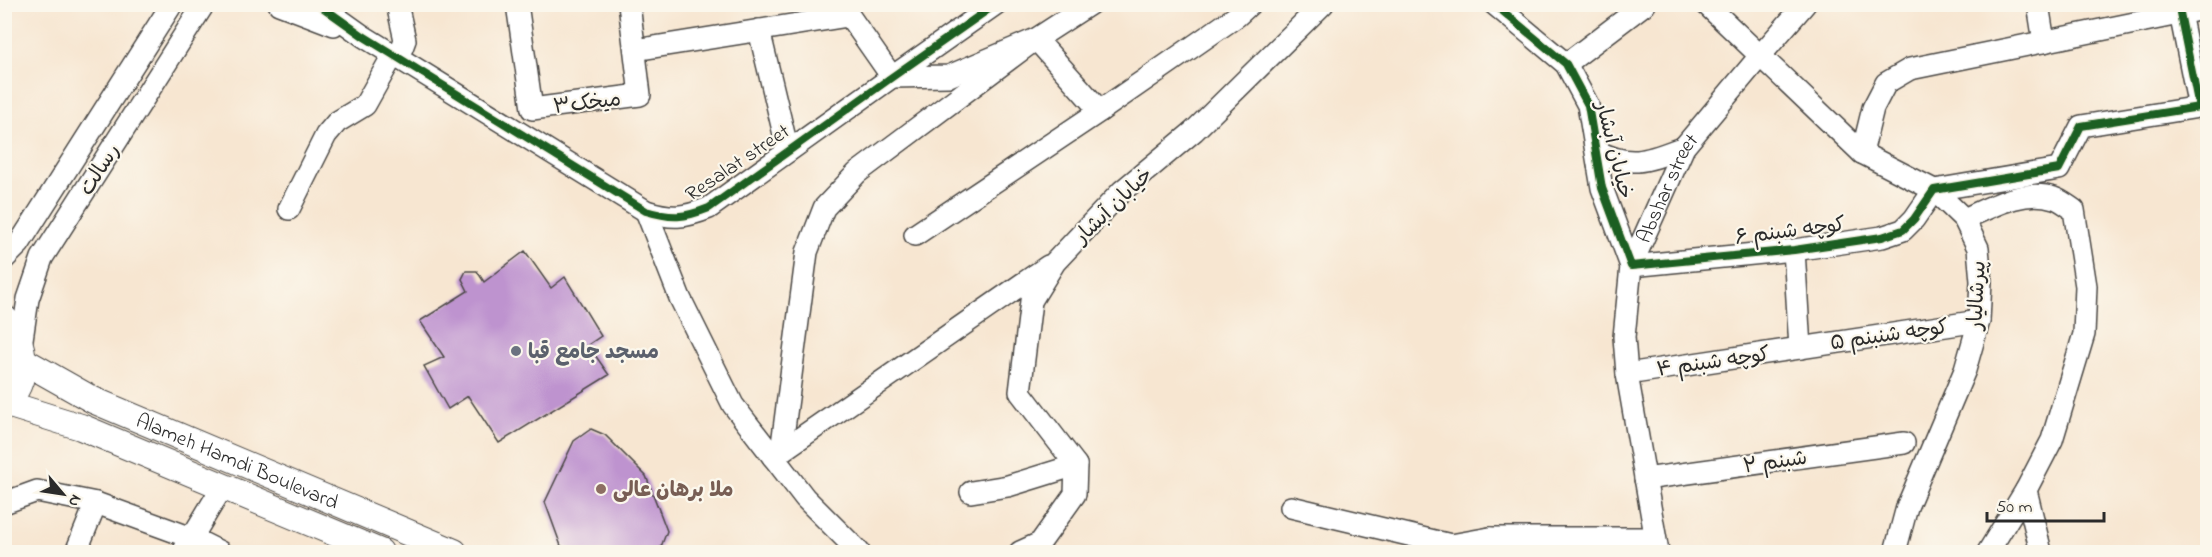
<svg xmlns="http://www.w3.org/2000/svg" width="2212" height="557" font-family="'Indie Flower','Playpen Sans Arabic',sans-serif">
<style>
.building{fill:#be93cf}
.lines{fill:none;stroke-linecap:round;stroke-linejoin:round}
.minor-casing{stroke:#4a4744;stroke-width:24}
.major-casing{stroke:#4a4744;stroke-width:28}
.minor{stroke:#fff;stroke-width:21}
.major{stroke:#fff;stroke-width:26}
.cycleway-casing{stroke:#fbf7ec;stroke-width:11}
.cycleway{stroke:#1b5e20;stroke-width:8}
.worship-dot{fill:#6b7280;stroke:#fbf7ec;stroke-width:2}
.education-dot{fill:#8d6e63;stroke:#fbf7ec;stroke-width:2}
.labels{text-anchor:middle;stroke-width:4.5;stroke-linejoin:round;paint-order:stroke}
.street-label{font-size:21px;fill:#2b2b2b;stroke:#fbf7ec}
.worship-label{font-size:21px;font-weight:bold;fill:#5b616d;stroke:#fbf7ec;text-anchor:start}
.education-label{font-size:21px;font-weight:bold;fill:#785e54;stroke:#fbf7ec;text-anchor:start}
</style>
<rect width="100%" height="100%" fill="#fbf7ec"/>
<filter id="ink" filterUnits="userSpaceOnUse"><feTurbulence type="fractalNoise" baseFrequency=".0167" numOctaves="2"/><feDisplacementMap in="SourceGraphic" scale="12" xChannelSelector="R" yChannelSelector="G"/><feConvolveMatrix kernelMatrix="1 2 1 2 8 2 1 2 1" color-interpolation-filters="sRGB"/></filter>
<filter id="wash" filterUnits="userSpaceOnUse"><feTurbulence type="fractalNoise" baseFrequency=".008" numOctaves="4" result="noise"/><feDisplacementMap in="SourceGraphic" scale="24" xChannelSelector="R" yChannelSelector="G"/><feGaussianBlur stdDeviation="1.35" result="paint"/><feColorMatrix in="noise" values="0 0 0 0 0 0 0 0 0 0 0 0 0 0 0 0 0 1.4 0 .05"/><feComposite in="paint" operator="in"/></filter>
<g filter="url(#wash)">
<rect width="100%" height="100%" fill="#f7e6d1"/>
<g id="blocks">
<g class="building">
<path d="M525 251 551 288 565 277 601 336 588 345 609 375 499 443 468 396 448 409 424 366 444 357 420 321 468 291 462 279 466 271H477L484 282Z"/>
<path d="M591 429 605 435 646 476 667 531 659 552H578L561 546 545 502 574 441Z"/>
</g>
</g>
</g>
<g filter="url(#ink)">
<use href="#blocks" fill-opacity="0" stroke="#4a4744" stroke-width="1.5"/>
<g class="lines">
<defs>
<g id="minor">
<path d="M279 4 334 25"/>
<path d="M318 4 363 36 646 211C672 219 684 218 709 208L892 77 996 4"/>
<path d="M517 4 532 109 640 95 629 4"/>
<path d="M841 4 892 77 949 76 1036 39 1090 4"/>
<path d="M1494 4 1566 64 1588 105 1602 188 1631 266 1794 250 1882 237 1903 230 1914 219 1934 190 2059 169 2081 126 2199 107 2180 13"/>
<path d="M1706 4 1862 153 1934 190 1964 219 1978 248 1981 281 1979 321 1965 370 1907 507 1895 552"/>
<path d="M2038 4 2044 42"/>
<path d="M759 30 788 151"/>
<path d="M635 50 848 16"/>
<path d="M1566 64 1645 4"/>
<path d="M1597 151C1632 169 1649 160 1684 147"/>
<path d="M1862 153 1873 108 1886 83 1910 69 2208 8"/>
<path d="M289 209 326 135 337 122 365 105 393 55 402 48 405 40 397 4"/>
<path d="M646 211 680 298 733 405 805 498 859 552"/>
<path d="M1964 219C1991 207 2023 188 2054 198 2061 200 2068 206 2074 210L2086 286 2084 334 2052 440 2026 490 1988 552"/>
<path d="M915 235 1100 111 1237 16 1250 4"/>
<path d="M1794 250 1800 348"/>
<path d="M4 259 19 244 172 4"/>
<path d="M21 346 28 299 42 258 204 4"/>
<path d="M1627 374 1979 321"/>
<path d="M781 452 807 252 824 208 857 173 1036 39 1100 111"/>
<path d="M773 457 1048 266"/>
<path d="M1645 479 1904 443"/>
<path d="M2026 490 2041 552"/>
<path d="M971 492 1008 486 1076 465"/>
<path d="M4 503 37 491 96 503 192 538 220 552"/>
<path d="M1291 507 1451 545 1490 538"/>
<path d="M76 552 96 503"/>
<path d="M183 552 223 486"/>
<path d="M1020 552 1040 543 1075 494 1076 465 1020 392 1031 301 1055 262 1122 191 1194 131 1323 4"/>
<path d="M1488 552 1490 538H1655"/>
<path id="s1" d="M1658 552 1627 374 1624 337 1631 266 1684 147 1760 56 1805 4"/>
</g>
<g id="major">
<path d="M4 318C28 344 30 380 4 405"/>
<path id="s2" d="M24 361 93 400 454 552"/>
<path d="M7 404 81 427 380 552"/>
</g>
</defs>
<use href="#minor" class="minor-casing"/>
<use href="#major" class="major-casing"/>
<use href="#minor" class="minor"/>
<use href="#major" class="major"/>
<defs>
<g id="cycleway">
<path d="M318 4 363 36 646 211C672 219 684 218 709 208L892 77 996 4"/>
<path d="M1494 4 1566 64 1588 105 1602 188 1631 266 1794 250 1882 237 1903 230 1914 219 1934 190 2059 169 2081 126 2199 107 2180 13"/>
</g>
</defs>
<use href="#cycleway" class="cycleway-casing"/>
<use href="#cycleway" class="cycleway"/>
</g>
</g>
<circle class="worship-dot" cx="516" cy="351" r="6"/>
<circle class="education-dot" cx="601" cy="489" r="6"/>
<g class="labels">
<g class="street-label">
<text transform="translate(587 102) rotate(-7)" y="7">میخک۳</text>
<text transform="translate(1615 150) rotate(76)" y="7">خیابان آبشار</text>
<text transform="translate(737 162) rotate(-34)" y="7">Resalat street</text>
<text transform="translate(99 169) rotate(-57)" y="7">رسالت</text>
<text dy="7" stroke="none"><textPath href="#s1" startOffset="375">Abshar street</textPath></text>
<text transform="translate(1113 205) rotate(-44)" y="7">خیابان آبشار</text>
<text transform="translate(1790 230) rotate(-7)" y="7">کوچه شبنم ۶</text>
<text transform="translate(1976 295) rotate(-87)" y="7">پیرشالیار</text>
<text transform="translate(1889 334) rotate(-8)" y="7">کوچه شنبنم ۵</text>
<text transform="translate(1713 361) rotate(-8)" y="7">کوچه شبنم ۴</text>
<text dy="7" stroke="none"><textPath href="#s2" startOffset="236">Alameh Hamdi Boulevard</textPath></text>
<text transform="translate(1775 461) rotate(-8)" y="7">شبنم ۲</text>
</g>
<g class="worship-label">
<text x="528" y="358">مسجد جامع قبا</text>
</g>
<g class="education-label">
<text x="613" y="496">ملا برهان عالی</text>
</g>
</g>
<rect width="2212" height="557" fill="none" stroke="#fbf7ec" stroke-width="24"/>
<g transform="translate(63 494) rotate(119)" stroke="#fbf7ec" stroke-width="4.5" paint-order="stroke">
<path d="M0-4.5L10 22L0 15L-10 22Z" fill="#2b2b2b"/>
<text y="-9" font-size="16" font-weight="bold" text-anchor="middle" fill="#2b2b2b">N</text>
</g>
<path d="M1987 512v9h117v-9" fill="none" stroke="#2b2b2b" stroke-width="3"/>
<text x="1996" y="512" font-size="18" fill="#2b2b2b" stroke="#fbf7ec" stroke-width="4.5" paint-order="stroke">50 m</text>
</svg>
